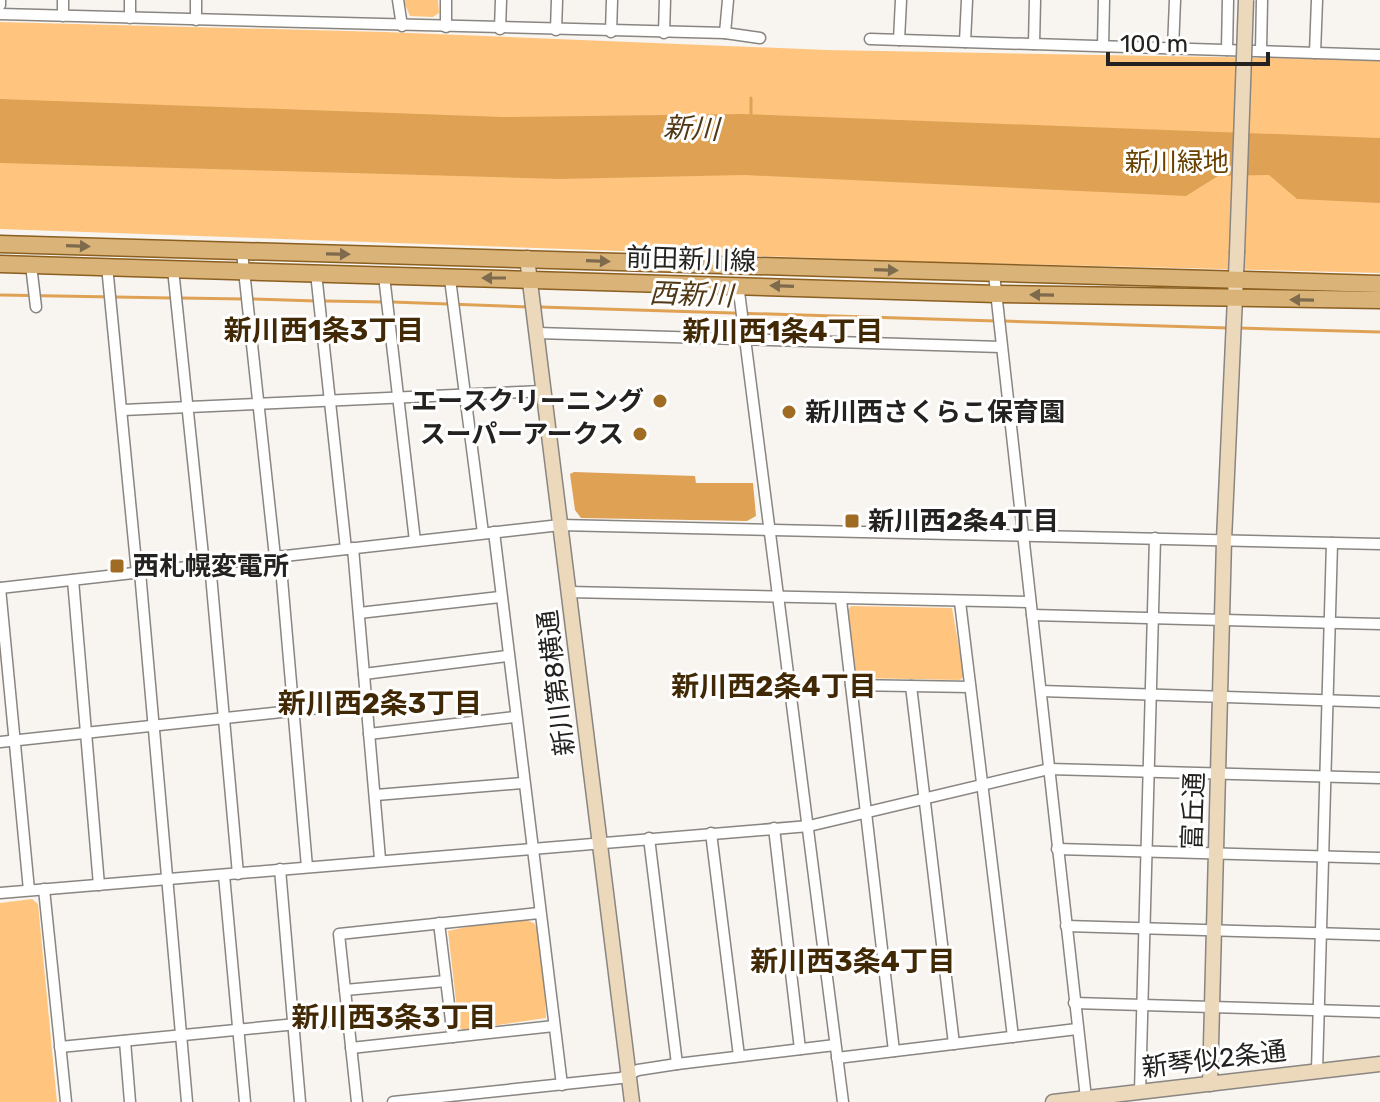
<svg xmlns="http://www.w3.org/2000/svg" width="1380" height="1102" font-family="Rubik,'Noto Sans JP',sans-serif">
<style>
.green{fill:#ffc57f}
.water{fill:#dfa255}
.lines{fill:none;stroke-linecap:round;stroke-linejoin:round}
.stream{stroke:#dfa255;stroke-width:3}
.street-casing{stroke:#898581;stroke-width:13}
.secondary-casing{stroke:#898581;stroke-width:17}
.primary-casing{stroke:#8a5f20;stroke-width:19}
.street{stroke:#fff;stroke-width:10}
.secondary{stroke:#ecd9bc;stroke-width:14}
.primary{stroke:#dab379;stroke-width:16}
.secondary-bridge-casing{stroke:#898581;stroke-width:17;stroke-linecap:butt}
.secondary-bridge{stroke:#ecd9bc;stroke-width:14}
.oneway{fill:#7e6a4c}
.poi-dot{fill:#a06c24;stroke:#fff;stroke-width:3}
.labels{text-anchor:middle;stroke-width:6;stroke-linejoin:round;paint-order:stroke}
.park-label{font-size:26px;fill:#684000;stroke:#fff}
.street-label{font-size:26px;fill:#232220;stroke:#fff}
.poi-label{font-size:26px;font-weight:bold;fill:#232220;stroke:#fff;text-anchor:start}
.water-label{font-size:28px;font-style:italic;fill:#513817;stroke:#fff}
.neighbourhood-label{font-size:28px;font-weight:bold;fill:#422906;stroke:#fff}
</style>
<rect width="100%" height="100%" fill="#f8f4f0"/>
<g class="green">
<path d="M403 0H438L439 13 433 17 410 16Z"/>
<path d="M0 22 385 32 827 50 1380 60V273L933 262 0 229Z"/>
<path d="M851 606 952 608 964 676 960 680 859 678 855 675 848 610Z"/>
<path d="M32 899 38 904 57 1102H0V903Z"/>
<path d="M516 916 534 923 542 936 546 1018 463 1030 459 1027 448 931Z"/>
</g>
<g class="water">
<path d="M0 99 503 117 742 114 1380 138V203L1297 199 1269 175 1218 176 1186 196 744 175 559 179 0 163Z"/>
<path d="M574 472 695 476 696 483H753L756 516 747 521 581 518 575 510 570 474Z"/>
</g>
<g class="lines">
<g class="stream">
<path d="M751 98V115"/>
<path d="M0 295 172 298"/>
<path d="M180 298 244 299"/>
<path d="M252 299 316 301"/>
<path d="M324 301 384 302"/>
<path d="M392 302 528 307"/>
<path d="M540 307 996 321"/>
<path d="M1003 321 1228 328"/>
<path d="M1239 328 1380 332"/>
</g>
<defs>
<g id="street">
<path d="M398 0 402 26"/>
<path d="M0 5V0"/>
<path d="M0 14 725 33 728 0"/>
<path d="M63 16V0"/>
<path d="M130 18V0"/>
<path d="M196 20V0"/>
<path d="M446 27V0"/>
<path d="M500 29 501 0"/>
<path d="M556 30 557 0"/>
<path d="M611 32 612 0"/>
<path d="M664 33 665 0"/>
<path d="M725 33 760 38"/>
<path d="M870 39 1380 55"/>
<path d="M899 40 901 0"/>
<path d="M965 42 967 0"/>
<path d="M1034 44 1035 0"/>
<path d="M1103 46 1104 0"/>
<path d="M1173 49 1175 0"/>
<path d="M1227 50 1228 0"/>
<path d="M1261 51 1262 0"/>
<path d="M1315 53 1317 0"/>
<path d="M242 252 275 557"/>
<path d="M31 265 36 307"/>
<path d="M107 266 137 573"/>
<path d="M173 269 204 565"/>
<path d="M316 273 346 549"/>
<path d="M994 274 1086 1098"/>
<path d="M384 276 415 541"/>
<path d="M450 279 483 533"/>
<path d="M738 284 843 1102"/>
<path d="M537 333 1001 347"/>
<path d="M123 410 544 391"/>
<path d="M494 532 562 1085"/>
<path d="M353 548 380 859"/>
<path d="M280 556 307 867"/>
<path d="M210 564 238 874"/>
<path d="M140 572 187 1102"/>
<path d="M73 580 99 885"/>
<path d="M0 588 560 525 1380 544"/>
<path d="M0 588 29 890"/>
<path d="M569 592 1030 602"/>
<path d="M841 600 894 1051"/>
<path d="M960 602 1013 1037"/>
<path d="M359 613 500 597"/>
<path d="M1032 615 1380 624"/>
<path d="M364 674 507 656"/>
<path d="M851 685 970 687"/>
<path d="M911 686 954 1044"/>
<path d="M1041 691 1380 702"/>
<path d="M369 734 514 717"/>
<path d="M0 742 366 703"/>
<path d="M376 795 522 783"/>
<path d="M774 828 800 1049"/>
<path d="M711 833 739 1056"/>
<path d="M649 838 677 1064"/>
<path d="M1057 849 1380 858"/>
<path d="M280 869 300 1102"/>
<path d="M224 875 245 1102"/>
<path d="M44 889 66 1102"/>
<path d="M0 893 809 826 1049 769 1380 778"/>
<path d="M439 923 453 1037"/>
<path d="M1066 926 1380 935"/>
<path d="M345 990 446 981"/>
<path d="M1074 1003 1380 1012"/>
<path d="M125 1041 130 1102"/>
<path d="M60 1047 348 1019"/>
<path d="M351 1048 554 1026"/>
<path d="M837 1058 1077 1029"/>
<path d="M1317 1071 1332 543"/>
<path d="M1140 1092 1155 538"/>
<path d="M357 1102 339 934 539 913"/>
<path d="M393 1102 621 1078 638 1070 677 1064 835 1045"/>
</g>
<g id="secondary">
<path d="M527 258 632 1102"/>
<path d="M1210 1084 1224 540 1237 253"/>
<path d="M1053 1102 1380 1064"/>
</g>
<g id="primary">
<path d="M0 244 1380 284"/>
<path d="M0 264 996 294 1380 300"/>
</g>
</defs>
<use href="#street" class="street-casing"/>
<use href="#secondary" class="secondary-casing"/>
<use href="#primary" class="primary-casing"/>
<use href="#street" class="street"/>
<use href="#secondary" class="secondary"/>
<use href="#primary" class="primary"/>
<defs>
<path id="secondary-bridge" d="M1237 253 1246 0"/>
</defs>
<use href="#secondary-bridge" class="secondary-bridge-casing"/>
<use href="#secondary-bridge" class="secondary-bridge"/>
</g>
<defs><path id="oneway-solid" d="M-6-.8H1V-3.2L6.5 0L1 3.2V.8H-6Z" transform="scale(2)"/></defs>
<g class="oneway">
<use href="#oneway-solid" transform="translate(78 246) rotate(2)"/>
<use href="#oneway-solid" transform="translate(338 254) rotate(1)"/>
<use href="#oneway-solid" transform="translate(598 261) rotate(2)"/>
<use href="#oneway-solid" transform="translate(886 270) rotate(2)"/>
<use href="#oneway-solid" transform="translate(494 278) rotate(180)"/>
<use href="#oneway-solid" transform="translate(782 286) rotate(-178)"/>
<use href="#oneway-solid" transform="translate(1042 295) rotate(-179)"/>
<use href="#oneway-solid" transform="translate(1302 300) rotate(-179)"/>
</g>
<g class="poi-dot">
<circle cx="660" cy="401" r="8"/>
<circle cx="789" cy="412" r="8"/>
<circle cx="640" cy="434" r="8"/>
<rect x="844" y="513" width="16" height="16" rx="4"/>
<rect x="109" y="558" width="16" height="16" rx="4"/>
</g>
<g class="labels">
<g class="park-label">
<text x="1177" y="171">新川緑地</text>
</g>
<g class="street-label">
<text transform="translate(691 259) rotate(2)" y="9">前田新川線</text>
<text transform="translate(556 683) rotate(-97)" y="9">新川第8横通</text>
<text transform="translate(1193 811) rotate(-88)" y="9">富丘通</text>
<text transform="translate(1214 1059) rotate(-7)" y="9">新琴似2条通</text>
</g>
<g class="poi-label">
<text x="644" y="410" text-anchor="end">エースクリーニング</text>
<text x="805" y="421">新川西さくらこ保育園</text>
<text x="624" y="443" text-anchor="end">スーパーアークス</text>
<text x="868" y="530">新川西2条4丁目</text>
<text x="133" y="575">西札幌変電所</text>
</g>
<g class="water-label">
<text transform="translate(691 128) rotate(2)" y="10">新川</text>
<text transform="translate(691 294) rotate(2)" y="10">西新川</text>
</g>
<g class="neighbourhood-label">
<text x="324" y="340">新川西1条3丁目</text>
<text x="783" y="341">新川西1条4丁目</text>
<text x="774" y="696">新川西2条4丁目</text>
<text x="380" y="713">新川西2条3丁目</text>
<text x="853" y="971">新川西3条4丁目</text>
<text x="394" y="1027">新川西3条3丁目</text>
</g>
</g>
<path d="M1108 52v12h160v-12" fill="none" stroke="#232220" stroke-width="4"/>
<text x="1120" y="52" font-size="24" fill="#232220" stroke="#ffffff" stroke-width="6" paint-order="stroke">100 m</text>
</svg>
